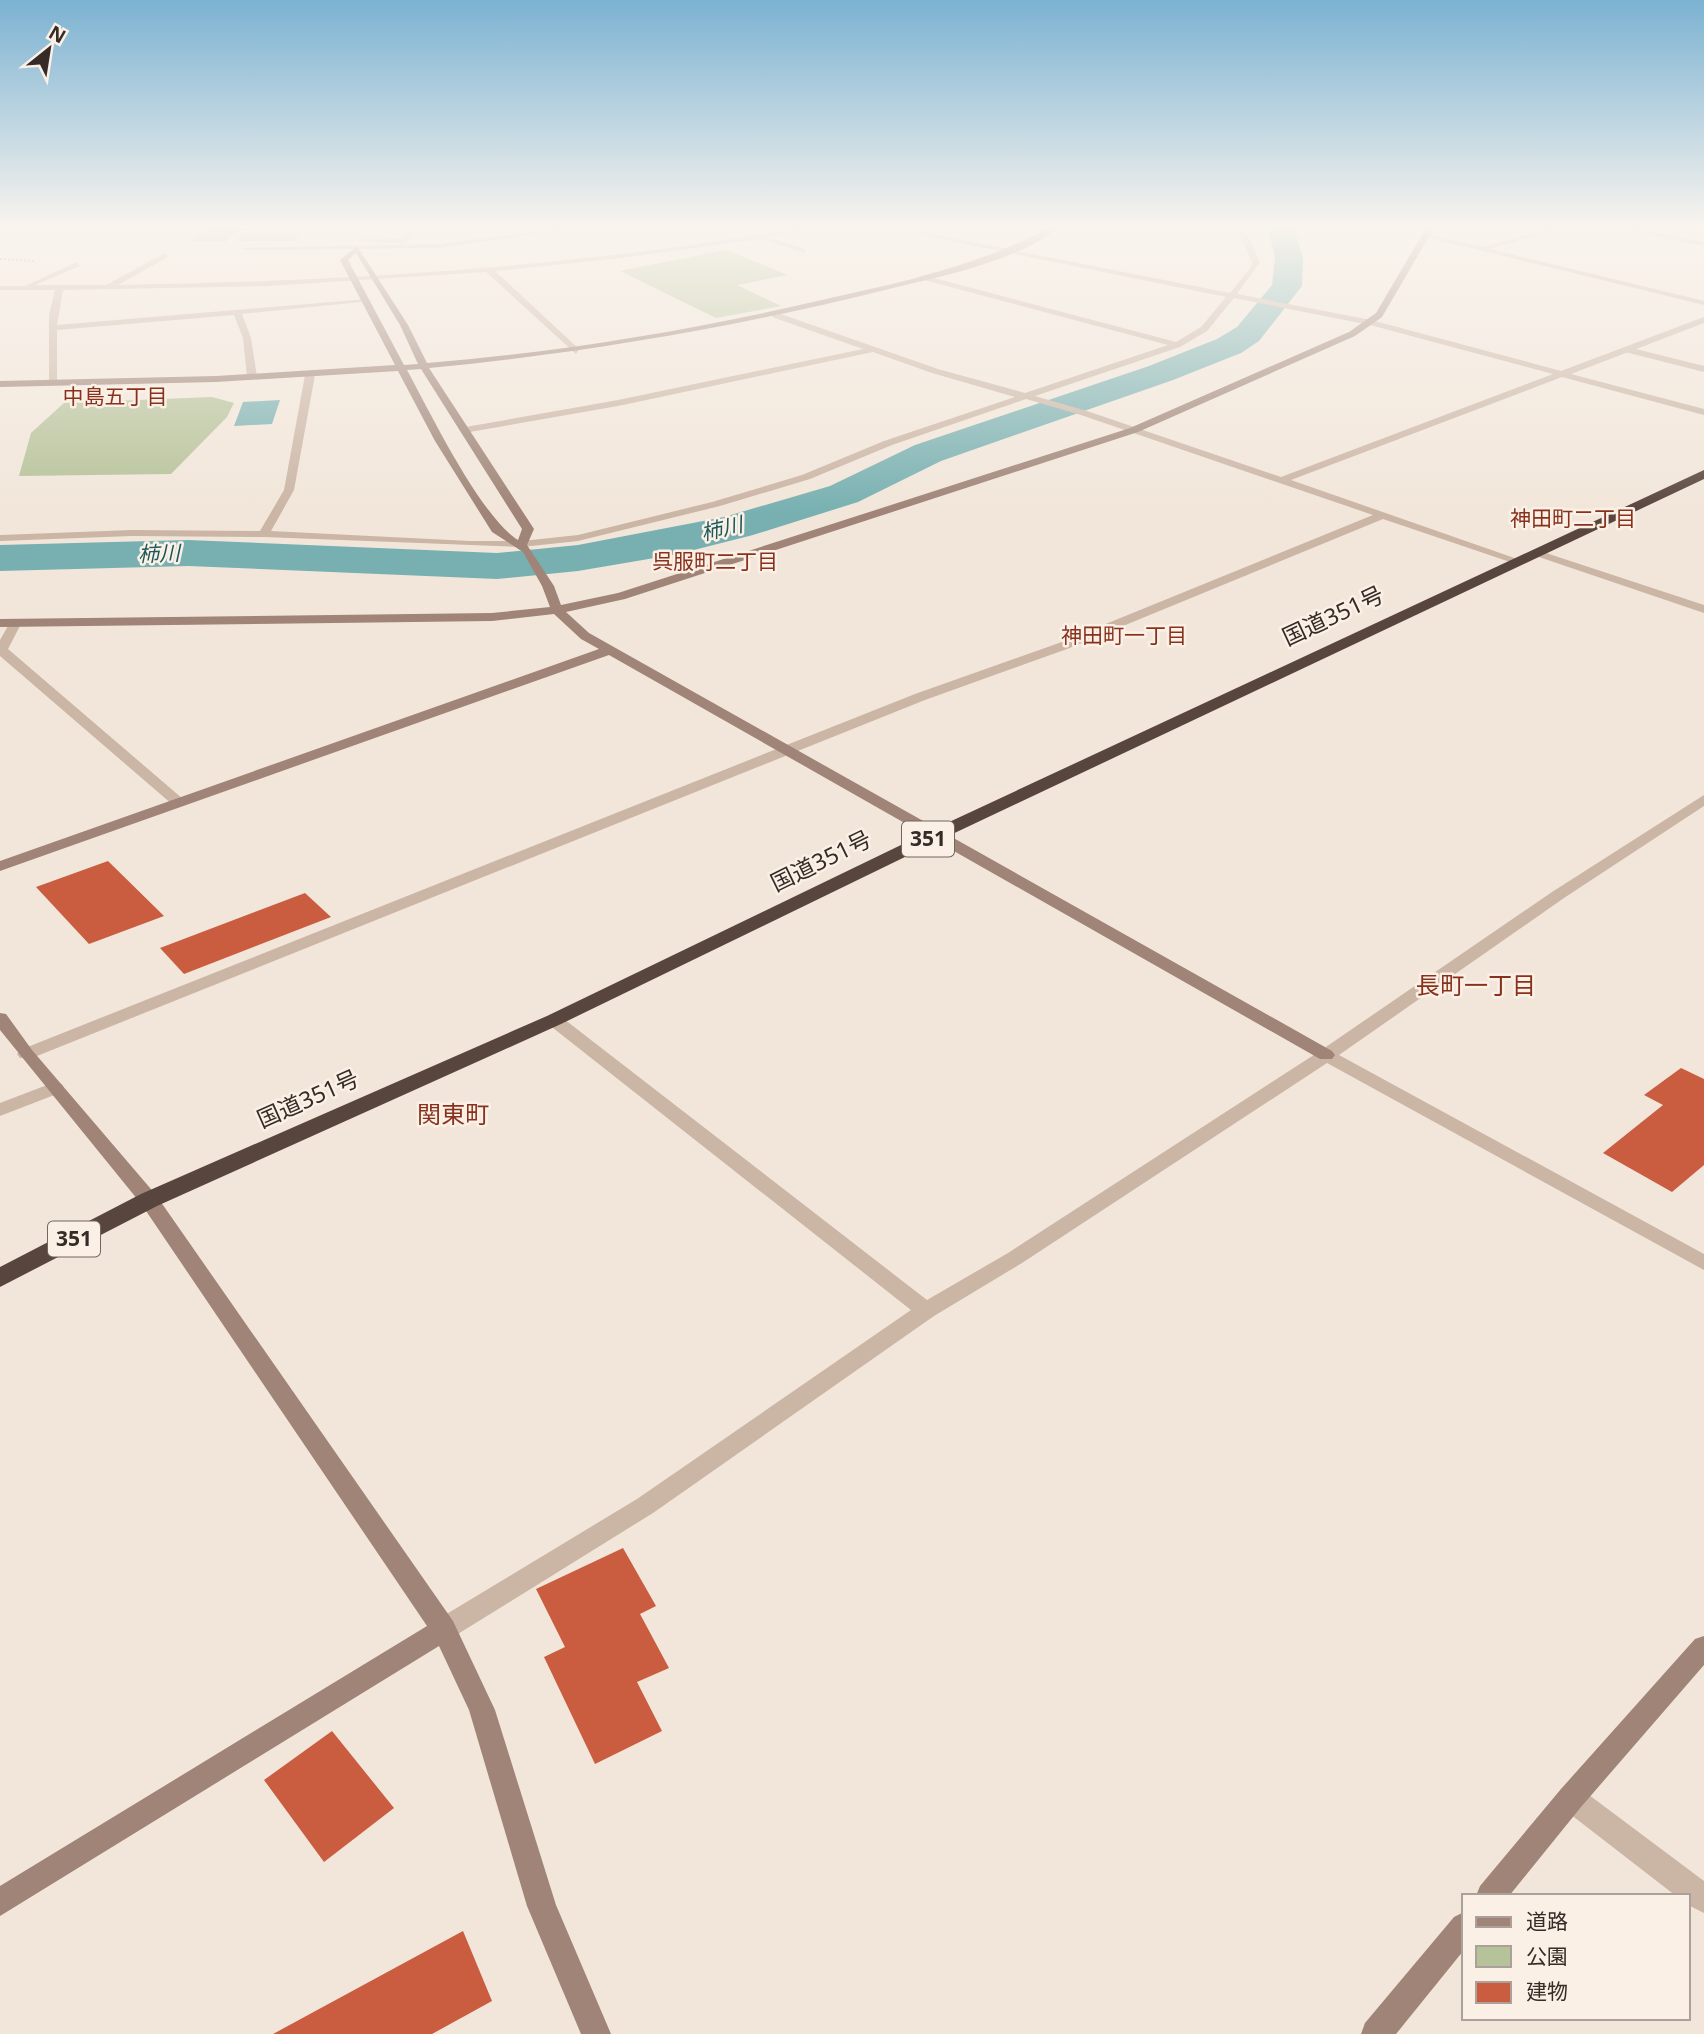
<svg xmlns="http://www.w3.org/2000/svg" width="1704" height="2034" font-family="'Noto Sans','Noto Sans JP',sans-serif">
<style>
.green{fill:#b6c299}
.water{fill:#78b0b1}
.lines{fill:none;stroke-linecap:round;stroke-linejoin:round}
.river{fill:#78b0b1;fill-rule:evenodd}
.building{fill:#ca5c40}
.path{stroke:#b79f8f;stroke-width:2;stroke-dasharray:2 2;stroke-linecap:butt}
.lane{fill:#cbb5a5;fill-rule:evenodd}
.street{fill:#cbb5a5;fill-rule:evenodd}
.secondary{fill:#9f8477;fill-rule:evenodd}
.highway{fill:#58453d;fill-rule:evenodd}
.labels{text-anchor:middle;stroke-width:5;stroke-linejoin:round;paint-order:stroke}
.far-neighbourhood-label{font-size:21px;fill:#88321d;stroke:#faf0e6}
.far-water-label{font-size:21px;font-style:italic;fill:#1b5859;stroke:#faf0e6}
.shield{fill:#faf0e6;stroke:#716660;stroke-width:2}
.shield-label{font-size:21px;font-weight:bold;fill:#362b27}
.street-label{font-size:23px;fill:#362b27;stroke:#faf0e6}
.neighbourhood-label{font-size:24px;fill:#88321d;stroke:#faf0e6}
</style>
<rect width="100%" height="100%" fill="#f2e6da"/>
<g class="green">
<path d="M206 228H313L240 230 226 242 190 241Z"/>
<path d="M243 233H302L294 241H235Z"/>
<path d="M726 250 788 275 737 285 781 306 716 318 620 271Z"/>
<path d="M212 397 234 403 227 417 171 474 19 476 31 433 64 403Z"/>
</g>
<path class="water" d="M280 400 272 424 234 426 243 402Z"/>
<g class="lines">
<path class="river" d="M1268 228H1294L1303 258 1302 286 1259 341 1241 353 1173 380 941 461 858 502 753 535 678 554 578 571 497 579 188 566 0 571V545L188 540 497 553 578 545 724 517 830 486 915 445 1149 366 1217 339 1237 327 1272 285 1275 258Z"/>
</g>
<g class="building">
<path d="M108 861 164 916 89 944 36 887Z"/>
<path d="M305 893 331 917 184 974 160 948Z"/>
<path d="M1681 1068 1704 1079V1165L1672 1192 1603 1153 1663 1105 1644 1095Z"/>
<path d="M623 1548 656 1606 640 1614 669 1668 637 1682 662 1731 595 1764 544 1657 565 1647 536 1589Z"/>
<path d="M332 1731 394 1808 324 1862 264 1780Z"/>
<path d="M463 1931 492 2001 432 2034H273Z"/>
</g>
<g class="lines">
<path class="path" d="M0 259 34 261"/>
<g class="lane">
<path d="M412 228H420L405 243 324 240 403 239Z"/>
<path d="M1628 347 1704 366V372L1625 352Z"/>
</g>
<g class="street">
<path d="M0 228H9L0 233Z"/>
<path d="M560 228H579L439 248 245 250 241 248 439 244Z"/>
<path d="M797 228H813L768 237 805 249V253L760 239 621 258 495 271 579 349 576 354 486 272 267 286 63 290 57 325 367 299 371 301 242 314 251 338 257 377 252 380 247 377 243 338 234 315 57 330V384L49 386V315L55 290H0V286H25L77 262 80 266 35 285H106L165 253 168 257 118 285C345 281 572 268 797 228Z"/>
<path d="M887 228H901L1230 293 1251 267 1252 262 1236 228H1244L1260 262 1237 294 1371 320 1561 371 1704 317V323L1571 374 1704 409V415L1562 377 1291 480 1523 561 1513 563 1383 519 1067 649 925 700 32 1058H20L17 1054 20 1050 915 694 1059 643 1373 515 1081 415 1026 399 892 445 810 479 720 506 578 541 522 547 264 537 132 536 0 541V535L132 530 260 531 284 490 305 375 310 372 315 375 294 490 271 531 470 541H522L578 535 712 502 802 475 884 441 1015 397 932 373 873 352 618 406 464 433 459 430 460 428 618 400 863 349 772 317 775 312 938 369 1025 393 1168 345 920 279 923 275 1176 342 1201 327 1226 297ZM1234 298 1370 325 1553 374 1281 477 1087 411 1035 396 1180 347 1207 331Z"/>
<path d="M1550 228H1561L1490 249 1704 301V305L1422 236 1426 234 1483 247Z"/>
<path d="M1620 228H1634L1704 242V246Z"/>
<path d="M1537 550 1704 605V613L1533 555 1531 553Z"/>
<path d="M12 619 22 622 8 649 183 799V805H173L0 656V640Z"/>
<path d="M1704 795V806L1564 898 1339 1055 1704 1254V1270L1327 1063 1022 1263 934 1316 653 1513 453 1637 444 1640 435 1637 431 1629 435 1621 637 1499 911 1310 548 1024 545 1020 548 1016H560L927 1300 1008 1253 1320 1051 1552 892Z"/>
<path d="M55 1082 62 1084 64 1088 62 1092 0 1116V1103Z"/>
<path d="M1571 1785 1581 1789 1704 1881V1913L1688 1905V1896H1676L1561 1807 1557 1798 1561 1789Z"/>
</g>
<g class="secondary">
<path d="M1049 228H1058C1015 262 942 276 889 289 737 327 585 353 429 368L534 529 527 545 554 586 561 605 618 593 1130 428 1349 332 1376 313 1426 228H1434L1382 317 1355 336 1138 432 625 599 566 612 589 633 1332 1051 1335 1055 1332 1059H1320L609 655 0 871V861L599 649 581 639 554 614 492 621 0 627V619L492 613 550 607 542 586 523 552 492 532 435 441 398 371 216 382 0 387V381L216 376 395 365 340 260 357 246 408 325 427 363C561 352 695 330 826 299 903 282 980 265 1049 228ZM356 253 400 325 418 364 404 365 348 260ZM421 369 522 529 518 540C480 516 430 412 407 370Z"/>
<path d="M0 1013 6 1014 32 1050 156 1195 453 1621 495 1710 556 1905 611 2034H581L527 1906 469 1710 439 1646 0 1916V1886L427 1626 142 1205 0 1030Z"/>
<path d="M1704 1636V1665L1581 1807 1509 1896H1476L1480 1886 1561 1789 1695 1639Z"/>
<path d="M1464 1912V1950L1396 2034H1361L1365 2023 1454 1917Z"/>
</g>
<path class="highway" d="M1704 470V479L944 838 561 1024 157 1206 0 1287V1267L141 1194 547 1016 932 830Z"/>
</g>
<linearGradient id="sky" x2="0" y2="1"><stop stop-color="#7bb2d2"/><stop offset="0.44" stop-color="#f9f4ee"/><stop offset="1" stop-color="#f9f4ee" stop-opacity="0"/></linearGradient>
<rect width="1704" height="513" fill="url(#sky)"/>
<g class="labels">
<g class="far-neighbourhood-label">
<text x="115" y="404">中島五丁目</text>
<text x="1573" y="526">神田町二丁目</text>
<text x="715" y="569">呉服町二丁目</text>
<text x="1124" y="643">神田町一丁目</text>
</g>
<g class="far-water-label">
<text transform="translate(722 529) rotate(-13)" y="7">柿川</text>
<text transform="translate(159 554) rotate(-2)" y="7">柿川</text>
</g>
<g class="shield">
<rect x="902" y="821.5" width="52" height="35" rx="5"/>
<rect x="48" y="1221.5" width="52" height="35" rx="5"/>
</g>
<g class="shield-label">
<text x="928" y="846">351</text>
<text x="74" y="1246">351</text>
</g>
<g class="street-label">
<text transform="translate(1333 616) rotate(-25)" y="8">国道351号</text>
<text transform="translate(821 861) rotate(-26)" y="8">国道351号</text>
<text transform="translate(308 1099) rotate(-24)" y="8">国道351号</text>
</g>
<g class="neighbourhood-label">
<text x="1476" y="994">長町一丁目</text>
<text x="453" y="1123">関東町</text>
</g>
</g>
<rect x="1462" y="1894" width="228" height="126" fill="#faf0e6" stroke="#aca19a" stroke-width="2"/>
<rect x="1476" y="1917" width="35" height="10" fill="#9f8477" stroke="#aca19a" stroke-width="2"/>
<text x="1526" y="1929" font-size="21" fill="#362b27">道路</text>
<rect x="1476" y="1946" width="35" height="21" fill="#b6c299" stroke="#aca19a" stroke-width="2"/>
<text x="1526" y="1964" font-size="21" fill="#362b27">公園</text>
<rect x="1476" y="1982" width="35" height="21" fill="#ca5c40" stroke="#aca19a" stroke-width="2"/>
<text x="1526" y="1999" font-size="21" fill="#362b27">建物</text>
<g transform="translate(49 49) rotate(30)" stroke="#faf0e6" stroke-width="5" paint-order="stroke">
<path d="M0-5L12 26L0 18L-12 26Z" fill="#362b27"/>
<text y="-10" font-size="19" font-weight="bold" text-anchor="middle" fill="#362b27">N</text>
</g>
</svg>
